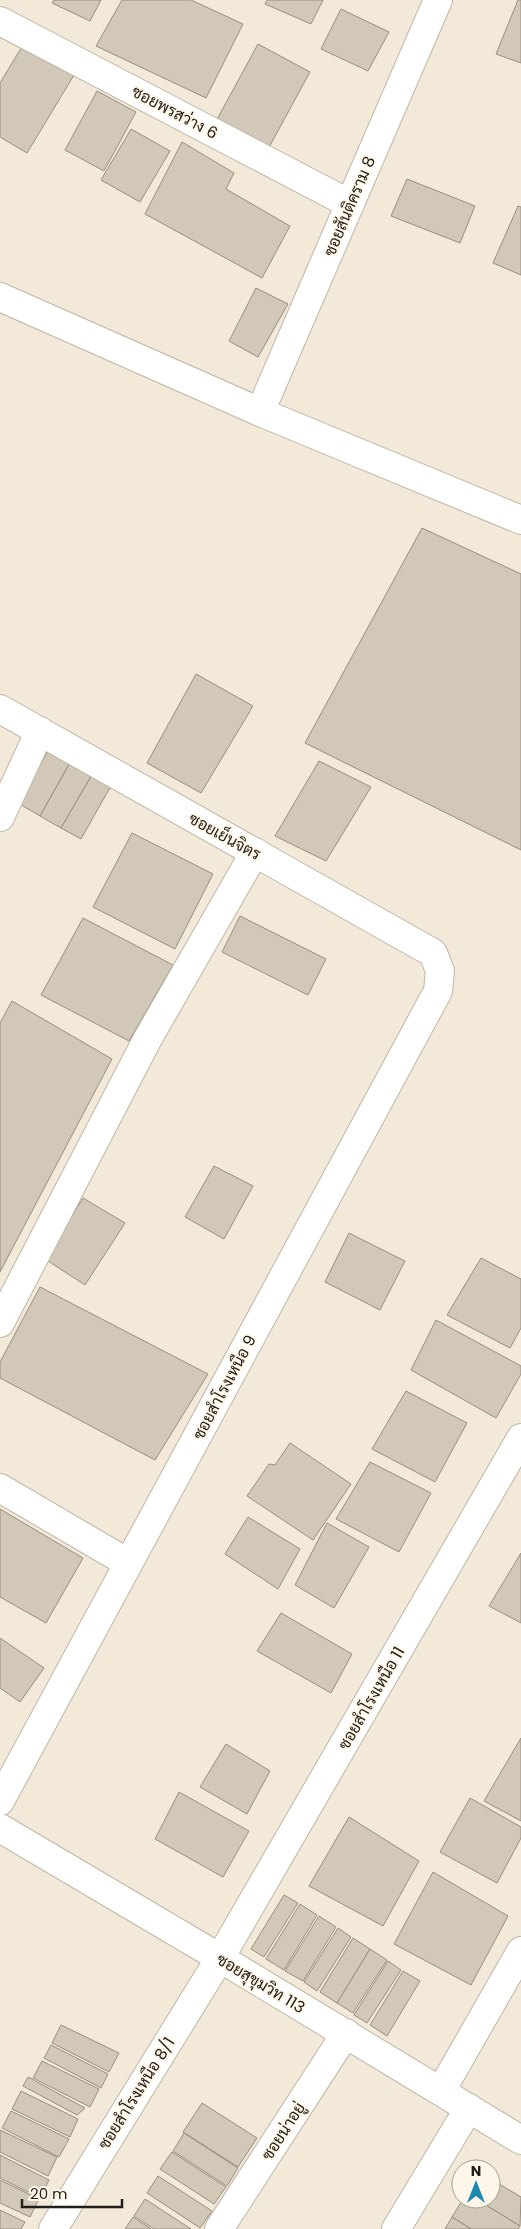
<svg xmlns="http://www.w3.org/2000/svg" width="521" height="2229" font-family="Poppins,Sarabun,sans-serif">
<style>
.building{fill:#d1c8b8;stroke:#978e7f}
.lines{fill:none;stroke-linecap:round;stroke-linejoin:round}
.minor-casing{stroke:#bfb6a6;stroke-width:30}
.major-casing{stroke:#bfb6a6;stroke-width:30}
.minor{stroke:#fff;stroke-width:28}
.major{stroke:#fff;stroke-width:28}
.labels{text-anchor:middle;stroke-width:4;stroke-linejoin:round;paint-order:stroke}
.street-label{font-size:16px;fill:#221e18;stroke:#fef6e9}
</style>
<rect width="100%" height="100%" fill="#f2e9d9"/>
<g class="building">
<path d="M54 0H101L90 21 52 3Z"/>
<path d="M122 0H191L243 24 206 98 96 46Z"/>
<path d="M267 0H323L311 24 265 4Z"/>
<path d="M518 0H521V63L496 54Z"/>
<path d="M341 9 389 32 368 71 321 49Z"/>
<path d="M258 44 310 72 267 151 215 123Z"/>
<path d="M23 45 74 75 27 153 0 137V83Z"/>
<path d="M97 91 136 112 104 171 65 150Z"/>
<path d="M131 129 170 151 140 202 101 180Z"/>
<path d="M182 142 234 173 226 189 290 226 262 278 145 214Z"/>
<path d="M407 179 475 206 460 243 391 216Z"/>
<path d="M518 206 521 207V275L493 263Z"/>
<path d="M256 288 288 304 258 357 229 341Z"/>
<path d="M422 528 521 574V850L305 743Z"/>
<path d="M196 674 253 706 201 793 147 763Z"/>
<path d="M49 749 71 761 40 816 18 803Z"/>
<path d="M71 761 93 773 61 828 40 816Z"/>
<path d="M319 761 371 787 326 861 275 836Z"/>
<path d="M93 773 112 784 81 839 61 828Z"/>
<path d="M132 833 213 874 175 949 93 907Z"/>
<path d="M240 916 326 959 308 995 222 952Z"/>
<path d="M83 918 173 965 129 1041 41 995Z"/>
<path d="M12 1001 112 1059 0 1272V1023Z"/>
<path d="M214 1166 253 1186 224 1239 185 1217Z"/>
<path d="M83 1198 125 1223 85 1285 45 1259Z"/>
<path d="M349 1233 405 1261 380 1310 325 1282Z"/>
<path d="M481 1258 521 1279V1328L510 1348 447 1315Z"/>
<path d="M40 1287 208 1374 155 1460 0 1378V1362Z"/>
<path d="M436 1320 521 1366V1374L496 1418 411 1370Z"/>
<path d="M406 1391 467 1423 435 1482 372 1449Z"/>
<path d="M290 1443 351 1484 313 1540 247 1496 269 1464 275 1465Z"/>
<path d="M370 1462 431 1493 399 1552 336 1519Z"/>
<path d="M0 1509 83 1558 46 1623 0 1597Z"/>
<path d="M248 1517 300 1549 278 1589 225 1554Z"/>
<path d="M327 1523 369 1547 334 1608 295 1585Z"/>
<path d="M521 1553V1623L489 1606Z"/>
<path d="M281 1613 352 1654 331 1693 257 1651Z"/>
<path d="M0 1638 44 1668 20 1702 0 1688Z"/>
<path d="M521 1738V1821L484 1801Z"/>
<path d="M226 1744 270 1771 247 1814 200 1787Z"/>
<path d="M179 1792 249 1831 223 1877 155 1839Z"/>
<path d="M470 1798 521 1827V1838L497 1883 440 1852Z"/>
<path d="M349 1817 419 1861 383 1926 309 1886Z"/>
<path d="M433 1872 508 1916 471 1985 394 1944Z"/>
<path d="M284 1895 298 1903 264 1957 251 1949Z"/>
<path d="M300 1904 317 1915 284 1970 266 1959Z"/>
<path d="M319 1916 336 1927 303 1981 285 1971Z"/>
<path d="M338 1928 351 1937 317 1991 304 1982Z"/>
<path d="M353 1938 370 1949 337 2003 320 1992Z"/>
<path d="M370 1949 387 1960 353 2013 337 2003Z"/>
<path d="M388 1961 401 1970 367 2023 354 2015Z"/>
<path d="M403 1971 420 1981 387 2036 370 2025Z"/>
<path d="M61 2025 119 2053 109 2072 52 2043Z"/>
<path d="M51 2045 108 2074 101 2088 44 2058Z"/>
<path d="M42 2061 99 2089 90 2107 33 2078Z"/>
<path d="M28 2077 85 2108 77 2115 23 2086Z"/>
<path d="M21 2091 78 2119 70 2137 12 2109Z"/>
<path d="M202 2103 257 2138 238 2167 183 2132Z"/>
<path d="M11 2111 69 2139 59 2157 2 2128Z"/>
<path d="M0 2130 57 2157 48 2176 0 2152Z"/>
<path d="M184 2133 238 2168 227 2186 173 2151Z"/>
<path d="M172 2152 226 2187 214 2204 160 2169Z"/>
<path d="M0 2155 49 2180 40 2198 0 2178Z"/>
<path d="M158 2176 212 2211 200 2228 147 2193Z"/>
<path d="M491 2179 521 2197 520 2226 476 2199H491Z"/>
<path d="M0 2180 39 2199 30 2217 0 2203Z"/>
<path d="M145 2199 191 2229H154L134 2216Z"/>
<path d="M463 2199H476L520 2226 518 2229H471L452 2217Z"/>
<path d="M0 2210 25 2222 21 2229H0Z"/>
<path d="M133 2217 151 2229H125Z"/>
<path d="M452 2217 471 2229H445Z"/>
</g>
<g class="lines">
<defs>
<g id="minor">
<path d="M0 21 350 204"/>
<path d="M0 297 260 412 521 520"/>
<path d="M260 412 438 0"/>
<path d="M0 709 433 953 440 971 438 991 0 1801"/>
<path d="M0 817 40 731"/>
<path d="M0 1323 147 1040 255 852"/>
<path d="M0 1488 128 1563"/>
<path d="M441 2091 521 1951"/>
<path d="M53 2229 220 1958 521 1438"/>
<path d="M219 2229 346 2033"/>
<path d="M396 2229 469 2108"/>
</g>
<path id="major" d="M0 1828 220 1958 521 2140"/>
</defs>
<use href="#minor" class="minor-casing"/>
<use href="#major" class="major-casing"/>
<use href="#minor" class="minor"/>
<use href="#major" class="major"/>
</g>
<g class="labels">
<g class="street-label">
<text transform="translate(175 112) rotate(28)" y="6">ซอยพรสว่าง 6</text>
<text transform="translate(349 206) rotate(-67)" y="6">ซอยสันติคราม 8</text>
<text transform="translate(225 836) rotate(29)" y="6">ซอยเย็นจิตร</text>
<text transform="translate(224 1387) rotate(-62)" y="6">ซอยสำโรงเหนือ 9</text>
<text transform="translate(371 1698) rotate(-60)" y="6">ซอยสำโรงเหนือ 11</text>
<text transform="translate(261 1983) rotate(31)" y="6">ซอยสุขุมวิท 113</text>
<text transform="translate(136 2093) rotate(-58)" y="6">ซอยสำโรงเหนือ 8/1</text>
<text transform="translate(283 2131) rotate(-57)" y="6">ซอยน่าอยู่</text>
</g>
</g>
<g transform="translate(476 2184)"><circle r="24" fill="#fef6e9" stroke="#a6a095"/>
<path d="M0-4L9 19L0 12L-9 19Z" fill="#1b89af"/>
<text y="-8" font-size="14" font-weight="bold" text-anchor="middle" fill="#221e18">N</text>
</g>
<path d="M22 2199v8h100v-8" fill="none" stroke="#221e18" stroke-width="2.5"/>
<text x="30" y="2199" font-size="15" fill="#221e18" stroke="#fef6e9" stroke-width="4" paint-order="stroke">20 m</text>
</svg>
